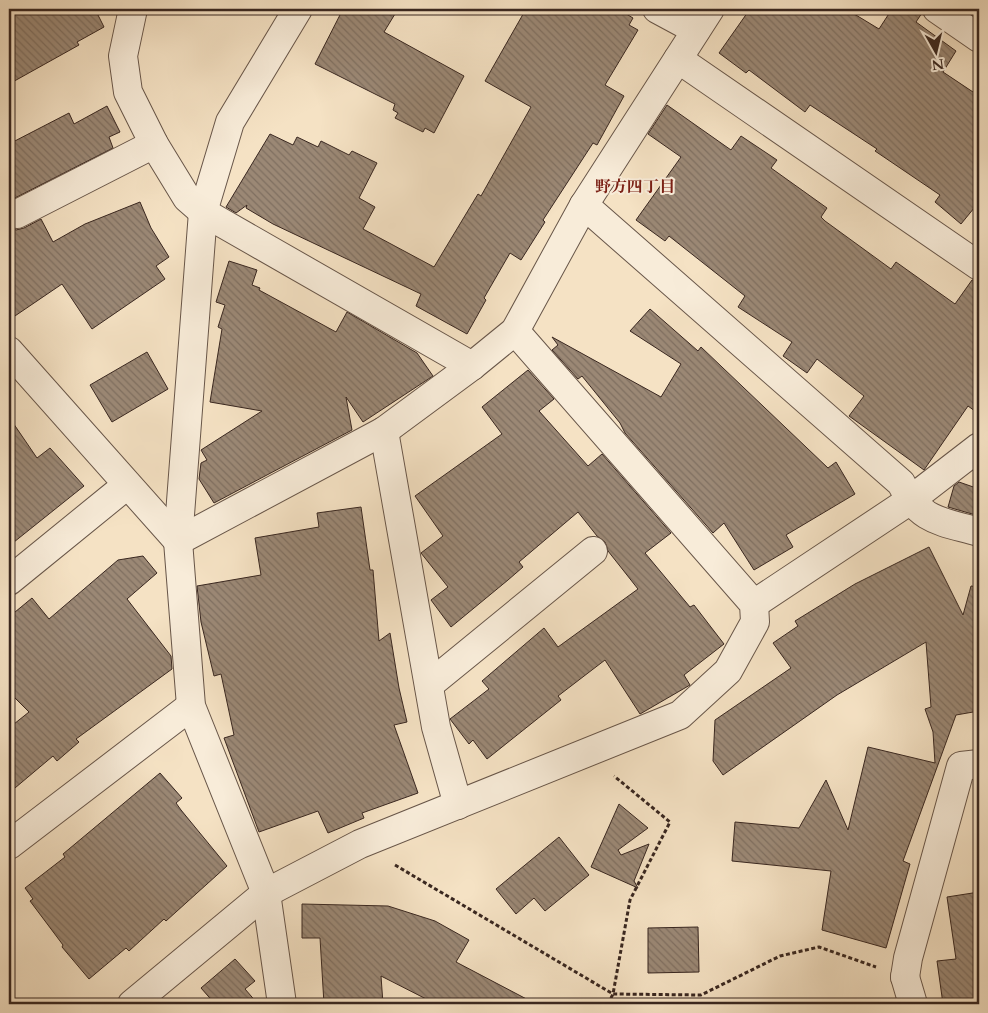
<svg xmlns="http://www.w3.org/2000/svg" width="988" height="1013" font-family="Cardo,'Noto Serif JP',serif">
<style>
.building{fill:url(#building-back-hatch);stroke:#392720}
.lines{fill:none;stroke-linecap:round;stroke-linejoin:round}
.minor-casing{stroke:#685649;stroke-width:30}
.tertiary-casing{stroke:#685649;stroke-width:30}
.path{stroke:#392720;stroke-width:3;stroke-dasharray:4 2.5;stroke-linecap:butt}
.minor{stroke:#f8ecd9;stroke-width:28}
.tertiary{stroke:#f8ecd9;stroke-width:28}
.labels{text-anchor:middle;stroke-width:4;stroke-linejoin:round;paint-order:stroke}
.neighbourhood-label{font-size:16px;font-weight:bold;fill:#7a1f14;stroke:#f8ecd9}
</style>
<defs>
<pattern id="building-back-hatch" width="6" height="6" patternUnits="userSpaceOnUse" patternTransform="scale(1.25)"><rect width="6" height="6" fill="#9b8875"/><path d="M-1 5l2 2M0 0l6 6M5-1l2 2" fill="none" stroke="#7f6f60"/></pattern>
</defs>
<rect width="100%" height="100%" fill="#f5e2c4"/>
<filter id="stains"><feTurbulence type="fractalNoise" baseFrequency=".004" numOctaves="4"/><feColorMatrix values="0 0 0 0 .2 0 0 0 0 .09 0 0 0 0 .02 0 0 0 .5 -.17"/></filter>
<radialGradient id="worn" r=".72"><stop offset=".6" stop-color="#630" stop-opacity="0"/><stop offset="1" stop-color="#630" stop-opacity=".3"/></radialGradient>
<g class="building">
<path d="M9 9H95L104 27 77 42 79 45 9 84Z"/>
<path d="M343 9H398L384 32 464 76 434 133 425 128 423 132 395 118 398 113 393 110 395 104 315 64Z"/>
<path d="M526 9H618L633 18 629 25 638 30 605 85 624 96 597 145 593 143 543 220 545 222 521 260 510 253 484 298 486 300 467 334 416 306 421 294 273 224 246 208 247 205 236 213 226 207 270 134 293 145 297 137 318 147 321 141 349 155 352 151 377 163 359 198 375 207 363 229 434 267 478 194 481 196 531 107 485 81Z"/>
<path d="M750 9H846L879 29 892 9H922V13L916 22 956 51 943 72 979 96V202L961 224 935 202 940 195 875 151 877 149 810 105 805 112 749 70 746 73 719 53Z"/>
<path d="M667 105 731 150 741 136 777 160 771 168 827 208 821 217 825 221 891 269 896 262 955 304 972 280 979 281V414L968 406 924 470 849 416 864 396 817 359 807 373 783 356 792 342 738 307 745 296 669 236 665 241 636 220 681 157 648 134Z"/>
<path d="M107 106 120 132 109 137 113 148 9 201V144L69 113 74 124Z"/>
<path d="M140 202 151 228 169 257 156 266 165 279 92 329 62 284 9 320V227L16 230 24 228 41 219 53 242 85 224Z"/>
<path d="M229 261 257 270 252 285 260 288 259 290 336 332 347 312 417 353 433 376 363 422 346 397 352 430 214 503 199 479 201 463 207 460 201 450 262 411 210 402 222 329 218 327 225 305 216 302Z"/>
<path d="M650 309 698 351 701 347 828 468 836 462 855 494 786 535 793 547 754 570 724 523 713 533 625 433 620 423 582 376 578 379 552 350 558 345 552 337 661 397 681 364 630 331Z"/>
<path d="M147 352 168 389 112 422 90 385Z"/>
<path d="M528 370 554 399 539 411 588 466 602 454 671 533 645 553 690 607 694 605 724 644 684 675 690 685 640 714 605 660 558 696 561 700 487 759 473 740 469 744 450 719 489 689 482 681 544 628 558 647 638 589 608 551 605 542 597 536 578 512 519 562 523 567 508 580 451 627 431 600 448 587 421 553 443 536 415 496 502 434 482 407Z"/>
<path d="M9 417 37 458 50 448 84 486 9 546Z"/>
<path d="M959 482 979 489V516L948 507 954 486Z"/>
<path d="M361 507 370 570H373L379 641 390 633 399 688 407 722 394 725 418 793 362 813 364 818 328 833 318 811 259 832 224 738 234 735 221 674 214 676 201 622 197 586 261 575 255 538 319 527 317 513Z"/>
<path d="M929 547 963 615 971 586 979 587V711L956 715 903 861 910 864 886 948 822 930 831 871 732 861 735 822 799 828 826 780 848 830 868 747 935 763 933 732 925 709 931 707 926 642 837 695 723 775 713 761 715 720 791 668 773 643 798 626 795 621 855 584Z"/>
<path d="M143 556 157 573 127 599 171 656 172 669 76 739 79 742 57 761 53 756 9 793V728L29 712 9 692V617L32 598 49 619 118 560Z"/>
<path d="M160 773 182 798 176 803 181 810 227 866 166 921 164 919 129 951 126 948 89 979 62 947 63 945 30 901 33 899 25 888 65 857 63 854Z"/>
<path d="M619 804 648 828 618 850 621 855 649 844 634 881 638 888 591 867Z"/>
<path d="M559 837 589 875 545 911 534 898 516 914 496 889Z"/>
<path d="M979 892V1004H943L937 961 956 959 947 897Z"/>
<path d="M302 904 388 906 435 921 469 940 456 962 536 1004H436L381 976 383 1004H324L320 938H302Z"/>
<path d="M698 927 699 972 648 973V928Z"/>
<path d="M235 959 255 981 245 989 258 1004H215L201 988Z"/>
</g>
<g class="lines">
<defs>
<g id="minor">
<path d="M133 9 123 56 128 92 154 144 187 198 203 212 472 366"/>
<path d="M657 9 696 30"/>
<path d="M937 9 979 38"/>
<path d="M678 59 979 266"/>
<path d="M584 205 901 483C920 522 941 521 979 532"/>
<path d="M17 214 154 144"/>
<path d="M9 351 178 541"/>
<path d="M384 431 436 727 458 805"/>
<path d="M178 541 384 431 472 366 515 331 584 205 710 9"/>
<path d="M9 581 127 485"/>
<path d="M754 604 909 501 979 447"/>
<path d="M429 685 593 551"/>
<path d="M9 845 191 706"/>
<path d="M905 977 908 958 961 766 979 764"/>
<path d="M132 1004 266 893 360 844 680 715 728 671 755 622 754 604 515 331"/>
<path d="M282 1004 266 893 191 706 178 541 203 212 230 122 298 9"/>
</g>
<path id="tertiary" d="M905 977 913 1004"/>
</defs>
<use href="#minor" class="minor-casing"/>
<use href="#tertiary" class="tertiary-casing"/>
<g class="path">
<path d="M395 865 613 994 701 995 780 956 819 947 876 967"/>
<path d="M608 1004 613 994 630 900 670 822 614 776"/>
</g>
<use href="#minor" class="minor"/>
<use href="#tertiary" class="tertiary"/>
</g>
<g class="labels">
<g class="neighbourhood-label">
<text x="635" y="192">野方四丁目</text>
</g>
</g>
<rect width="988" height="1013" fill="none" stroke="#f5e2c4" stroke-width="30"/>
<rect x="10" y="10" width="968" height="993" fill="none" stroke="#392720" stroke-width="2.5"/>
<rect x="15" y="15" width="958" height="983" fill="none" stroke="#392720"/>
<g transform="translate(936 52) rotate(172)" stroke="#f8ecd9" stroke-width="4" paint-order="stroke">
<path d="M0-4L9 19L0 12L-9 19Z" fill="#392720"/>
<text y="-8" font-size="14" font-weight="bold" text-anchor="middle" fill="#392720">N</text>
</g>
<rect width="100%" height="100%" filter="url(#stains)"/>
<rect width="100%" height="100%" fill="url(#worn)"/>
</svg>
